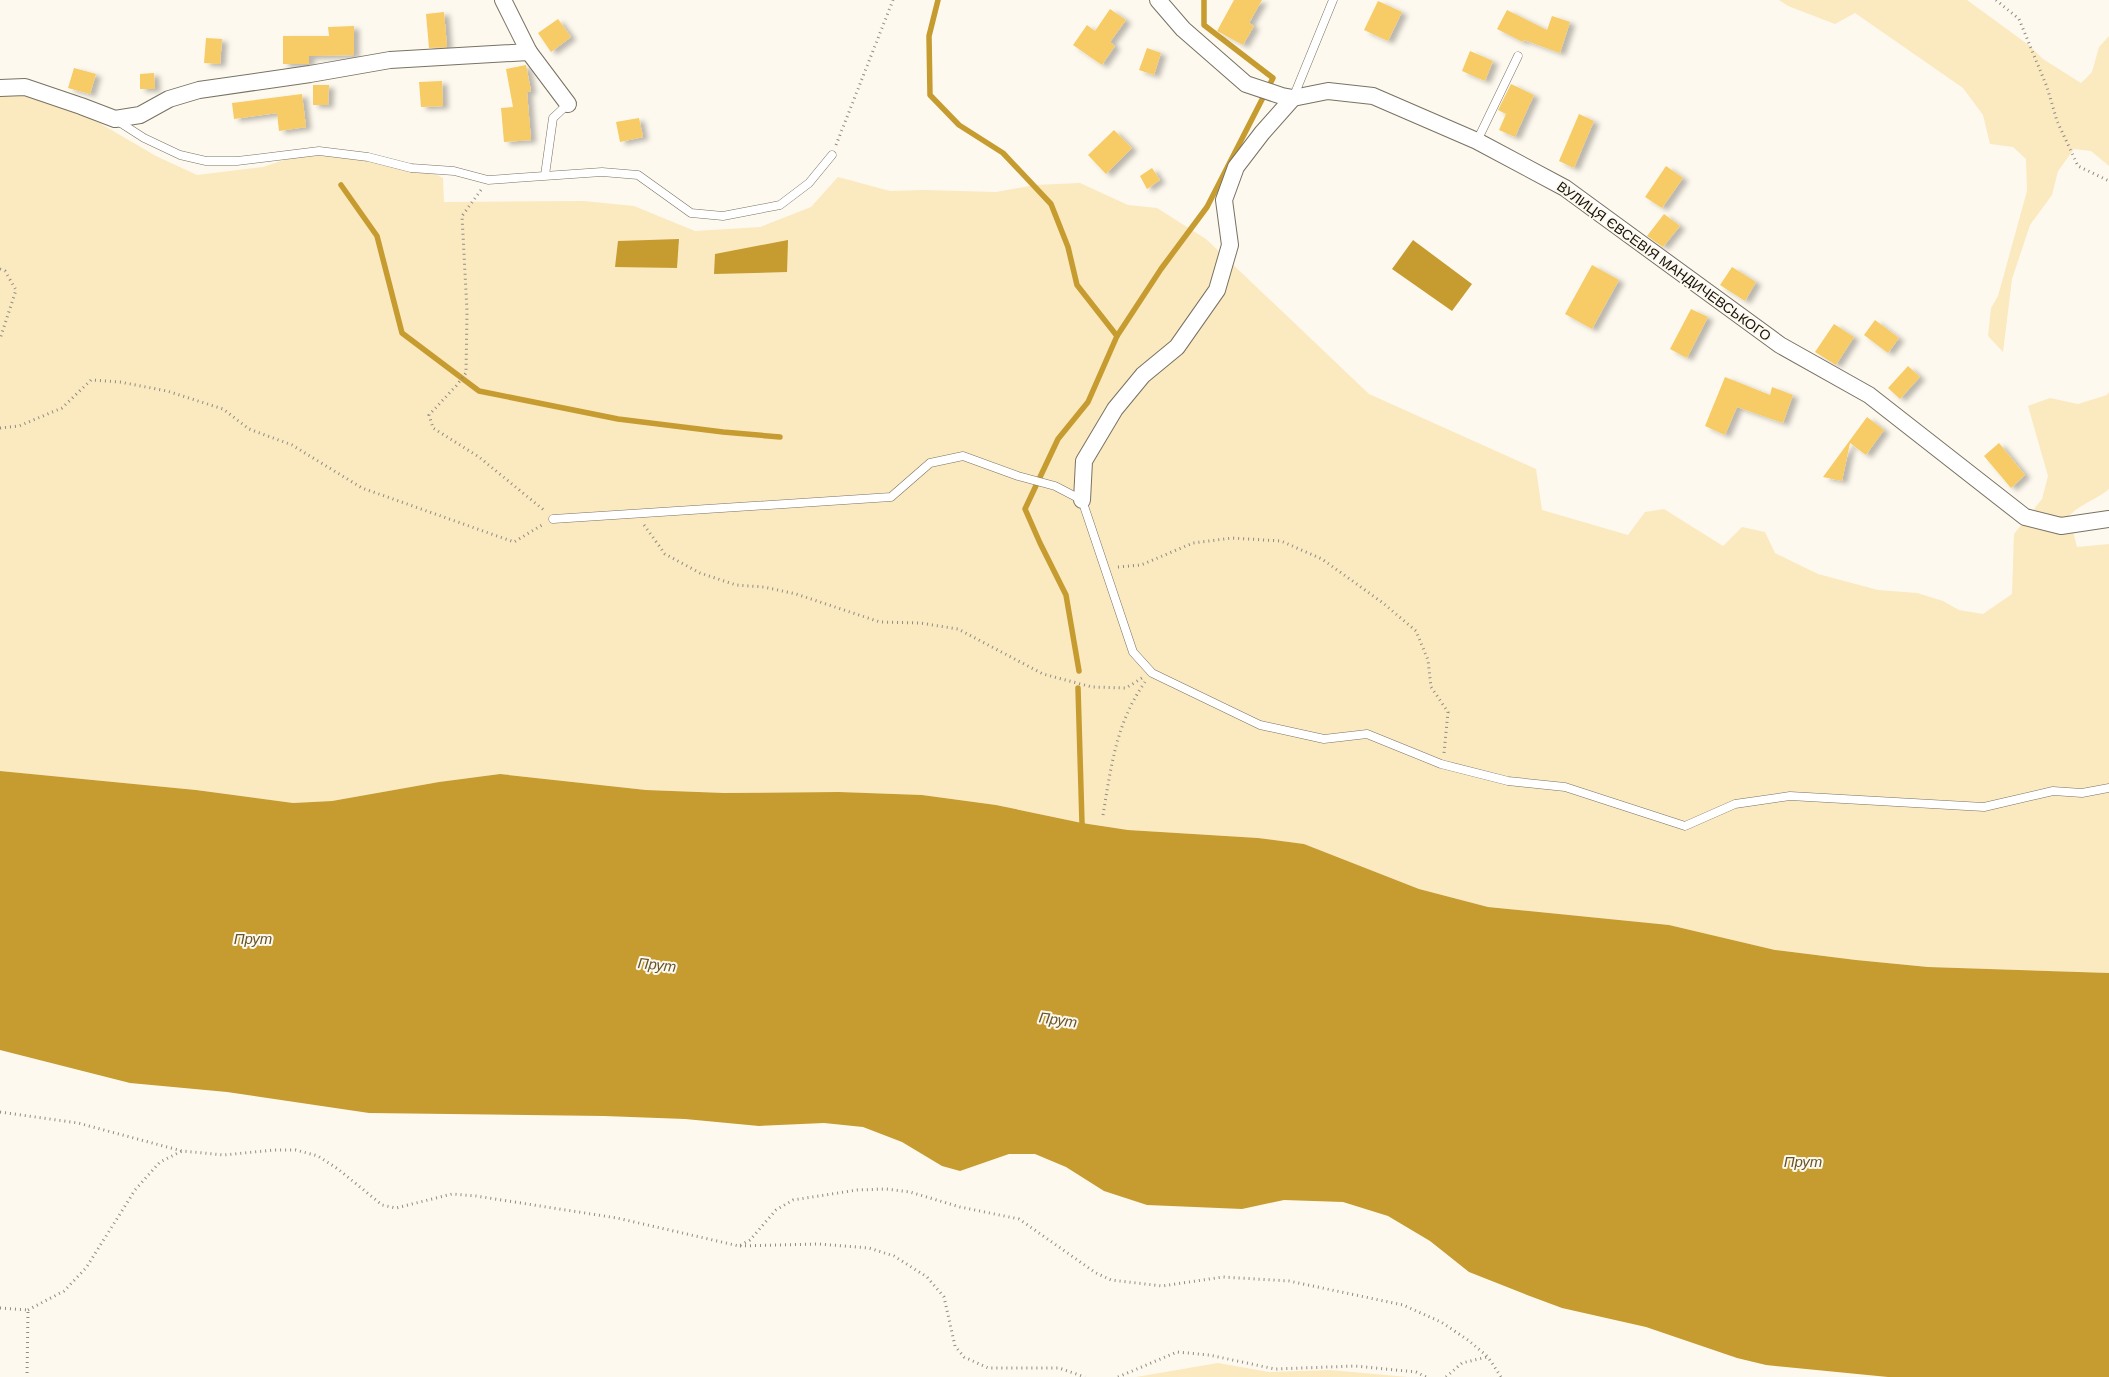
<svg xmlns="http://www.w3.org/2000/svg" width="2109" height="1377" font-family="Arial,sans-serif">
<style>
.green{fill:#fbe9c0}
.water{fill:#c69c30}
.lines{fill:none;stroke-linecap:round;stroke-linejoin:round}
.stream{stroke:#c69c30;stroke-width:5.5}
.building{fill:#f7cb65;filter:url(#shadow)}
.lane-casing{stroke:#797262;stroke-width:9}
.street-casing{stroke:#797262;stroke-width:18}
.path{stroke:#908c84;stroke-width:3;stroke-dasharray:1 4;stroke-linecap:butt}
.lane{stroke:#fff;stroke-width:8}
.street{stroke:#fff;stroke-width:16}
.labels{text-anchor:middle;stroke-width:4;stroke-linejoin:round;paint-order:stroke}
.street-label{font-size:14px;fill:#15120c;stroke:#fef9ee}
.water-label{font-size:15px;font-style:italic;fill:#67552b;stroke:#fef9ee}
</style>
<defs>
<filter id="shadow"><feDropShadow dx="5.5" dy="3" stdDeviation="2.5" flood-color="#0004"/></filter>
</defs>
<rect width="100%" height="100%" fill="#fef9ee"/>
<g class="green">
<path d="M1779 0H1967L2030 46 2043 59 2081 83 2092 72 2099 47 2109 36V166L2091 151 2074 149 2058 171 2052 195 2030 225 2012 279 2003 352 1988 336 1991 308 1998 296 2027 191 2026 159 2013 147 1990 144 1983 115 1963 88 1855 13 1835 24 1788 6Z"/>
<path d="M23 94 48 100 96 121 156 156 197 175 263 167 302 154 384 161 427 170 443 178 444 202 584 201 634 206 695 231 760 227 811 207 838 177 890 191 923 190 996 192 1035 185 1080 183 1128 205 1157 208 1206 239 1369 394 1536 469 1542 510 1628 535 1645 512 1664 509 1723 546 1742 527 1765 532 1775 553 1818 574 1878 590 1917 593 1943 601 1959 610 1983 614 2012 594 2014 534 2042 499 2048 476 2028 406 2050 398 2078 404 2107 395 2109 392V489C2096 500 2080 504 2069 516L2077 547 2109 544V973L1928 967 1856 960 1775 950 1669 925 1488 907 1419 889 1304 844 1258 838 1128 830 1082 823 996 805 922 795 839 792 724 793 646 790 500 774 439 782 332 801 293 803 196 790 0 771V95Z"/>
<path d="M1218 1363 1269 1372 1330 1370 1408 1377H1136Z"/>
</g>
<g class="water">
<path d="M679 239 677 268 615 267 618 241Z"/>
<path d="M788 240 787 272 714 274 715 254Z"/>
<path d="M1413 240 1472 284 1452 311 1392 269Z"/>
<path d="M0 771 196 790 293 803 332 801 439 782 500 774 646 790 724 793 839 792 922 795 996 805 1082 823 1128 830 1258 838 1304 844 1419 889 1488 907 1669 925 1775 950 1856 960 1928 967 2109 973V1377H1888L1766 1365 1737 1358 1646 1327 1562 1308 1527 1295 1469 1272 1430 1241 1388 1216 1343 1202 1284 1200 1242 1209 1147 1205 1104 1191 1066 1167 1035 1154H1009L960 1171 942 1166 902 1142 863 1127 824 1123 759 1126 685 1119 604 1116 369 1113 227 1092 130 1083 0 1050Z"/>
</g>
<g class="lines">
<g class="stream">
<path d="M938 0 929 36 930 95 959 125 1003 153 1051 204 1068 247 1077 285 1117 336"/>
<path d="M341 185 377 236 402 333 479 391 618 419 723 432 780 437"/>
<path d="M1079 671 1066 595 1040 543 1025 509 1058 439 1088 402 1117 336 1161 269 1207 207 1273 78 1204 25V0"/>
<path d="M1078 688 1082 823 1084 831"/>
</g>
</g>
<g class="building">
<path d="M1234 0H1262L1249 23 1254 26 1243 45 1217 31Z"/>
<path d="M1378 1 1402 12 1388 41 1364 30Z"/>
<path d="M1110 9 1126 20 1110 42 1115 46 1102 65 1073 45 1087 25 1095 31Z"/>
<path d="M1507 10 1547 30 1552 16 1570 22 1560 53 1524 40 1523 42 1497 29Z"/>
<path d="M444 12 447 47 429 48 426 14Z"/>
<path d="M558 19 571 37 551 52 538 33Z"/>
<path d="M354 26V55L309 56V64H283V36H329L328 27Z"/>
<path d="M206 38 222 39 220 64 204 63Z"/>
<path d="M1147 48 1161 53 1154 75 1139 70Z"/>
<path d="M1470 51 1493 61 1485 81 1462 71Z"/>
<path d="M526 65 531 91 527 92 531 140 504 142 501 108 513 107 506 69Z"/>
<path d="M74 68 96 74 90 94 68 88Z"/>
<path d="M154 73 155 89H140V74Z"/>
<path d="M442 81 443 106 421 107 419 82Z"/>
<path d="M1511 84 1534 95 1515 137 1499 130 1506 114 1498 110Z"/>
<path d="M313 85H329L328 105H313Z"/>
<path d="M302 94 306 127 279 131 277 113 234 119 232 103Z"/>
<path d="M1579 114 1594 121 1574 168 1559 161Z"/>
<path d="M639 118 643 137 620 142 616 122Z"/>
<path d="M1114 130 1132 148 1106 174 1088 155Z"/>
<path d="M1666 166 1683 178 1662 208 1645 197Z"/>
<path d="M1152 168 1160 180 1147 189 1140 176Z"/>
<path d="M1664 214 1680 226 1663 247 1647 236Z"/>
<path d="M1592 265 1619 280 1592 329 1565 314Z"/>
<path d="M1732 267 1756 282 1745 301 1720 285Z"/>
<path d="M1691 309 1708 317 1687 358 1670 349Z"/>
<path d="M1875 320 1899 338 1888 353 1864 335Z"/>
<path d="M1834 324 1854 337 1836 365 1815 352Z"/>
<path d="M1908 366 1920 377 1900 399 1888 388Z"/>
<path d="M1725 377 1770 395 1772 387 1793 395 1783 423 1737 407 1725 435 1705 426Z"/>
<path d="M1867 417 1884 430 1866 455 1850 443 1842 481 1823 477Z"/>
<path d="M1999 443 2025 475 2011 488 1984 456Z"/>
</g>
<g class="lines">
<defs>
<g id="lane">
<path d="M1293 98 1333 0"/>
<path d="M116 120 144 138 180 155 206 161H237L319 151 368 157 411 168 454 171 488 180 602 172 638 175 691 213 723 216 780 205 809 183 832 155"/>
<path d="M1477 141 1518 56"/>
<path d="M545 175 553 118 568 104"/>
<path d="M553 519 891 497 930 463 963 456 1018 476 1055 486 1082 500 1133 652 1152 673 1260 725 1324 739 1367 734 1441 764 1508 781 1565 787 1685 826 1735 804 1790 796 1984 807 2053 791 2082 793 2109 788"/>
</g>
<g id="street">
<path d="M1158 0 1183 29 1246 84 1282 96 1293 98 1328 91 1373 96 1477 141 1565 188 1780 345 1869 395 2025 517 2061 526 2109 519"/>
<path d="M529 52 568 104"/>
<path d="M0 88 25 87 81 106 115 119 140 115 169 99 199 90 310 74 390 60 529 52 503 0"/>
<path d="M1082 500 1084 461 1115 409 1143 375 1177 347 1217 290 1230 245 1224 200 1236 167 1262 133 1293 98"/>
</g>
</defs>
<use href="#lane" class="lane-casing"/>
<use href="#street" class="street-casing"/>
<g class="path">
<path d="M1996 0 2019 19 2047 87 2057 121 2078 166 2109 181"/>
<path d="M836 145 893 0"/>
<path d="M481 190 462 216 467 311 466 373 456 386 429 415 433 428 479 457 545 511"/>
<path d="M0 269 5 271 16 290 0 339"/>
<path d="M0 428 19 426 62 408 91 380 120 382 167 391 223 409 249 429 292 445 362 488 514 542 542 525"/>
<path d="M644 525 665 554 700 573 736 585 764 587 796 594 880 622 920 623 958 629 1043 674 1092 687 1126 688 1142 678"/>
<path d="M1118 567 1141 565 1193 543 1232 538 1281 541 1322 559 1383 603 1416 631 1428 660 1431 687 1448 712 1444 753"/>
<path d="M1103 815C1111 767 1116 723 1145 682"/>
<path d="M0 1112 78 1123 182 1151 224 1155 274 1150H296L318 1156 338 1169 382 1205 396 1208 452 1194 476 1196 617 1218 739 1246 750 1240 776 1210 793 1200 857 1190 886 1189 910 1192 960 1207 1019 1219 1096 1273 1111 1280 1162 1286 1223 1277 1289 1281 1403 1305 1441 1322 1468 1340 1488 1357 1501 1377"/>
<path d="M740 1246 819 1244 869 1248 894 1256 927 1277 944 1297 955 1346 964 1357 988 1368H1059L1085 1377"/>
<path d="M0 1308 28 1310 27 1377"/>
<path d="M28 1310 64 1291 86 1268 135 1190 160 1162 182 1151"/>
<path d="M1118 1377 1177 1352 1209 1355 1275 1369 1355 1366 1416 1372 1426 1377"/>
<path d="M1446 1377 1462 1363 1487 1357"/>
</g>
<use href="#lane" class="lane"/>
<use href="#street" class="street"/>
</g>
<g class="labels">
<g class="street-label">
<text transform="translate(1664 261) rotate(36)" y="5">ВУЛИЦЯ ЄВСЕВІЯ МАНДИЧЕВСЬКОГО</text>
</g>
<g class="water-label">
<text x="253" y="944">Прут</text>
<text transform="translate(657 965) rotate(6)" y="5">Прут</text>
<text transform="translate(1058 1020) rotate(8)" y="5">Прут</text>
<text x="1803" y="1167">Прут</text>
</g>
</g>
</svg>
